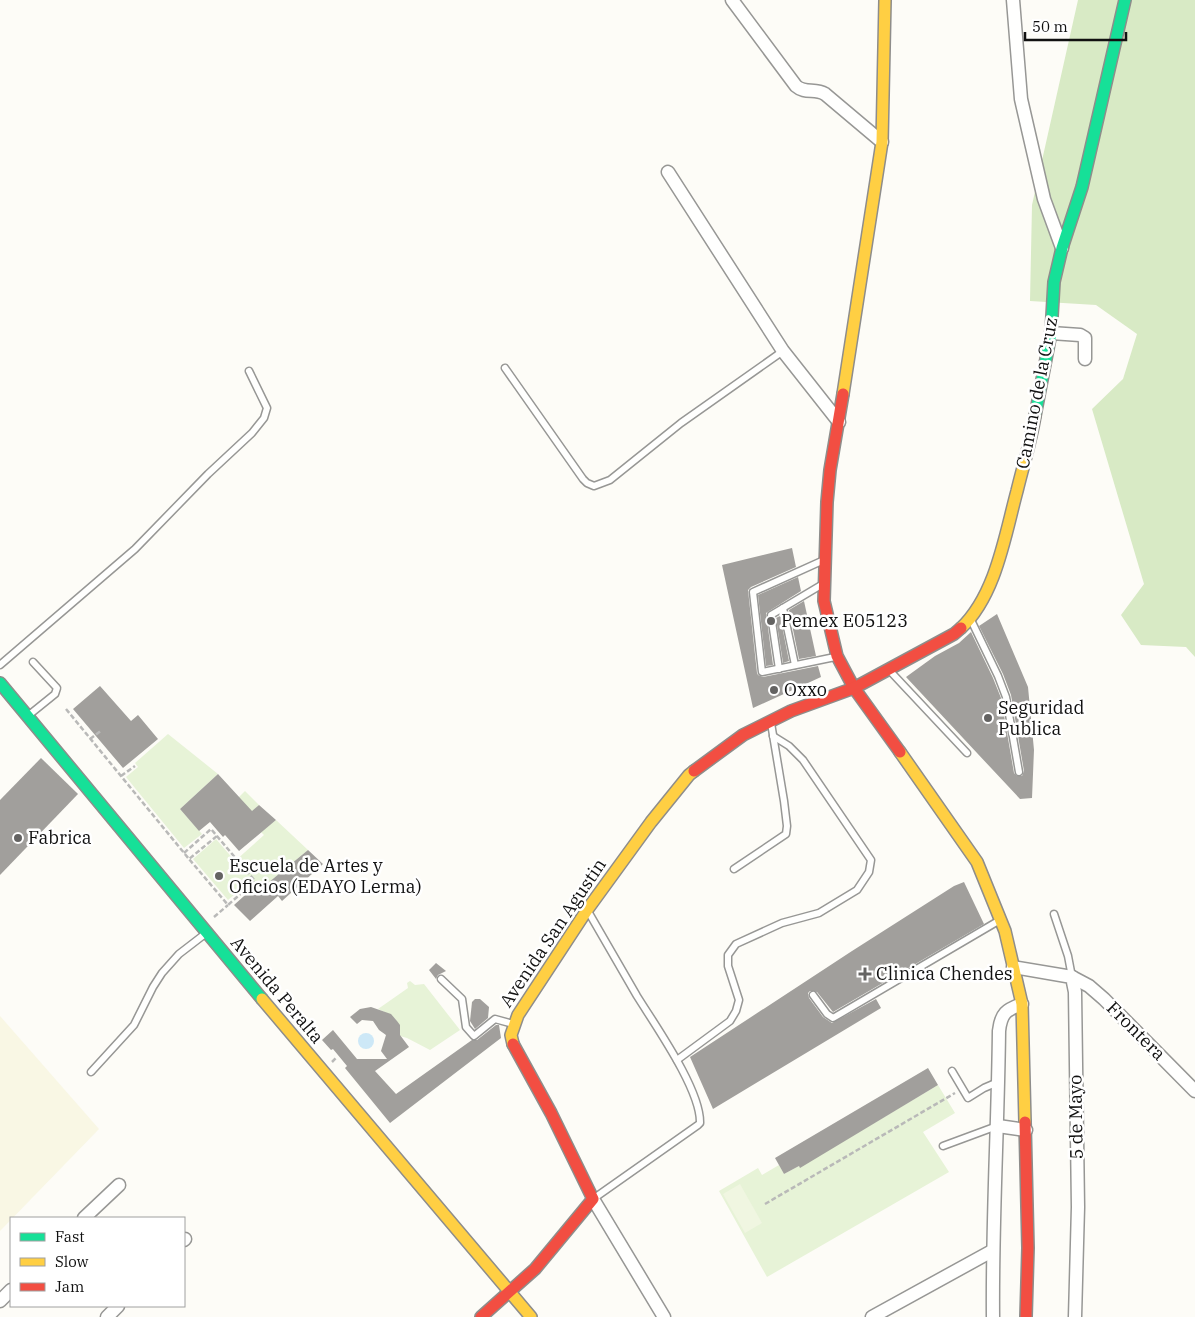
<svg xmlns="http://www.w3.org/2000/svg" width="1195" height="1317" font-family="'IBM Plex Serif',serif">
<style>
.farmland{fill:#f9f7e4}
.green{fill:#e7f3d7}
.forest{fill:#d8eac5}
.pitch{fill:#f0f6e1}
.water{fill:#cde8f7}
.building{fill:#a19f9c}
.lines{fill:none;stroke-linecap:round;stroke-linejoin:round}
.lane-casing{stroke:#979795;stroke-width:9}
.street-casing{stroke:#979795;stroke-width:15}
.fast-casing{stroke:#8e8d8b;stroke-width:14}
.slow-casing{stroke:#8e8d8b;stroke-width:14}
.jam-casing{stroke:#8e8d8b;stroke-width:14}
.path{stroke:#b9b9b8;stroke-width:2.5;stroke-dasharray:5 2.5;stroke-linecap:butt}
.lane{stroke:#fffffe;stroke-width:6}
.street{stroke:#fffffe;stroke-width:12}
.fast{stroke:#16e098;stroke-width:11}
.slow{stroke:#ffcf43;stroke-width:11}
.jam{stroke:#f24e42;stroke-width:11}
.poi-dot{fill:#646362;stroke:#fff;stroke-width:2}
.labels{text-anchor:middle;stroke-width:5;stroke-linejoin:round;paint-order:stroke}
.street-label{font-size:18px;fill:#111;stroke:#fff}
.poi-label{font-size:18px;fill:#111;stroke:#fff;text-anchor:start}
</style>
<rect width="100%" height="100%" fill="#fdfcf7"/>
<path class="farmland" d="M0 1016 99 1129 0 1231Z"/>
<g class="green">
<path d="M168 734 218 774 180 809 202 834 184 848 126 777 138 767 135 763Z"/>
<path d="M245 791 259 805 242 820 239 797Z"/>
<path d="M276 820 308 850 268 883 265 882 257 888 249 882 228 900 193 859 216 839 235 861 264 835 261 832Z"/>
<path d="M410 981 415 985 424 984 460 1030 430 1050 407 1038 400 1036C399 1018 394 1016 378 1009L408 988 407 983Z"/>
<path d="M938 1085 955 1113 923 1132 949 1172 767 1277 719 1191 758 1168 762 1175 779 1165 784 1174 799 1166 800 1167Z"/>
</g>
<path class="forest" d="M1078 0H1195V657L1186 647 1141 645 1121 615 1144 584 1092 409 1123 379 1137 334 1096 305 1030 301 1032 205Z"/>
<path class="pitch" d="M740 1184 762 1223 745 1233 723 1194Z"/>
<circle class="water" cx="366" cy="1041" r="8"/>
<g class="building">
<path d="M792 548 796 567 751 587 748 590 757 673 758 675 763 677 818 666 821 677 753 708 722 565Z"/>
<path d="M798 577 801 591 766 613 773 665 766 666 758 595Z"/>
<path d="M804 601 816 656 799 659 789 610Z"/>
<path d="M997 614 1028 687 1034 750 1032 798 1020 799 906 677 935 656 959 643 971 632 993 678 1001 698 1014 773 1017 776H1022L1024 771 1011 695 1003 674 979 626Z"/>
<path d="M780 616 789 661 783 663 776 618Z"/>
<path d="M100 686 131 721 138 715 158 739 123 768 73 709Z"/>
<path d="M41 758 78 794 0 875V800Z"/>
<path d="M218 774 252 811 259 805 276 820 239 851 225 835 223 837 210 822 199 831 180 809Z"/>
<path d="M308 850 323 864 282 901 278 896 250 921 234 905 253 888 257 892Z"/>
<path d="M964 882 984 924 833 1012 817 992 810 991 808 993 809 998 823 1017 832 1023 876 999 881 1008 713 1109 690 1057 852 951 954 886Z"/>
<path d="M436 963 446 971 438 975 436 979 429 970Z"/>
<path d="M475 999H480L489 1007 488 1018 475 1029 470 1021 472 1002Z"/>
<path d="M371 1007 391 1014 397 1021 400 1025V1035L409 1047 375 1071 396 1094 472 1040H477L496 1025H499L501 1038 390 1123 345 1068 347 1066 333 1049 331 1050 322 1040 333 1030 357 1059H387L381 1051 386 1035 379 1030 373 1021 362 1020 357 1024 350 1017 360 1009Z"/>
<path d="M928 1068 938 1085 800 1168 799 1166 784 1174 775 1158Z"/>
</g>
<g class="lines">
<defs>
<g id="lane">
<path d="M505 368 583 479 587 483 594 486 610 480 681 423 783 351"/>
<path d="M824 560 753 592 762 672 835 657"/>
<path d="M783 608 795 665"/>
<path d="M971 620 998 676 1006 697 1019 772"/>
<path d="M0 665 135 549 208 474 252 433 264 418 267 408 249 371"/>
<path d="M779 669 771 615 823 584"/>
<path d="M890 671 967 753"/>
<path d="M29 715 55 694 57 688 33 662"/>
<path d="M734 869 786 834 787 826 784 801 771 723"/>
<path d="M589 913C605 941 621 968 637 996 655 1025 701 1090 700 1123L698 1125 593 1199"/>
<path d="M1054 914 1068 956 1072 977"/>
<path d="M441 979 462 999 466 1027 474 1036 495 1019 513 1024"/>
<path d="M813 995 827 1014 833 1018 1000 920"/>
<path d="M677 1060 730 1021 736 1011 739 1000 728 966V955L736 944 782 923 819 913 857 890 869 872 871 860 803 760 789 746 773 736"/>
<path d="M952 1071 968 1098 984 1088 998 1082"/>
<path d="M91 1072 134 1025 153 987 162 973 179 954 205 934"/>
<path d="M943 1146 997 1126"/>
</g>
<g id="street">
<path d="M732 0 796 86C805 94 815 88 825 94L882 142"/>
<path d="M1013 0 1021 99 1044 199 1062 248"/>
<path d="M668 172 783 351 839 422"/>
<path d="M1051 333 1080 335 1085 338V359"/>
<path d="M1013 967 1072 977 1075 992 1078 1207 1075 1317"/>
<path d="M1072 977 1089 986 1104 999 1195 1091"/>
<path d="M998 1126 1026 1130"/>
<path d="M593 1199 664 1317"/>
<path d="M84 1218 119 1185"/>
<path d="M184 1240 185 1239"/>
<path d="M0 1301 11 1290"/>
<path d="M107 1317 118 1306"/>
<path d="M872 1317 992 1251"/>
<path d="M993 1317C992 1222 998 1126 999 1031 1001 1013 1006 1010 1022 1004"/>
</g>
<g id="fast">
<path d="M1035 416 1051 333 1054 282 1062 248 1082 187 1125 0"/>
<path d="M0 683 262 999"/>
</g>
<g id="slow">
<path d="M843 394 882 142 885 0"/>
<path d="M961 628C996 595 1005 535 1017 491 1023 466 1031 441 1035 416"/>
<path d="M900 752 977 862 1005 931 1022 1004 1025 1122"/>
<path d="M262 999 531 1317"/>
<path d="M513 1044 511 1035 518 1015 587 910 651 822 689 775 694 771"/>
</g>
<g id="jam">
<path d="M843 394 830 470 827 502 824 601 837 656 854 688 900 752"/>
<path d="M694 771 743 735 791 711 854 688 954 634 961 628"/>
<path d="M1025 1122 1028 1248 1026 1317"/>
<path d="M481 1317 535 1269 593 1199 551 1113 513 1044"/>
</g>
</defs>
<use href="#lane" class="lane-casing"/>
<use href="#street" class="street-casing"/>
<use href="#fast" class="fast-casing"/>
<use href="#slow" class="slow-casing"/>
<use href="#jam" class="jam-casing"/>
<g class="path">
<path d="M66 709 189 859 217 836"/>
<path d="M90 739 102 730"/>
<path d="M121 776 135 766"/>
<path d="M184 853 211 829 255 881 228 905 189 859"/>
<path d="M214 917 228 905"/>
<path d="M332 1062 336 1058"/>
<path d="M765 1204 955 1093"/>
</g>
<use href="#lane" class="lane"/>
<use href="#street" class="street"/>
<use href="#fast" class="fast"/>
<use href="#slow" class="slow"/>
<use href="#jam" class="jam"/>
</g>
<g class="poi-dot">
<circle cx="771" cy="621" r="5"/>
<circle cx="774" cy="690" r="5"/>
<circle cx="988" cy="718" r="5"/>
<circle cx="18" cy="838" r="5"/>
<circle cx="219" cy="876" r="5"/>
<path d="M862.5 966.5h5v5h5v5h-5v5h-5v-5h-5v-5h5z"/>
</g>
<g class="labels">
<g class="street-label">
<text transform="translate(1037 393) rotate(-79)" y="6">Camino de la Cruz</text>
<text transform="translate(553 933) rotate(-56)" y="6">Avenida San Agustin</text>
<text transform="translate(277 990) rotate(50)" y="6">Avenida Peralta</text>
<text transform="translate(1136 1031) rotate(45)" y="6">Frontera</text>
<text transform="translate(1076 1117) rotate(-91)" y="6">5 de Mayo</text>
</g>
<g class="poi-label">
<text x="781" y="627">Pemex E05123</text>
<text x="784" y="696">Oxxo</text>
<text x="998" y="714">Seguridad<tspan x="998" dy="21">Publica</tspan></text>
<text x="28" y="844">Fabrica</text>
<text x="229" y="872">Escuela de Artes y<tspan x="229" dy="21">Oficios (EDAYO Lerma)</tspan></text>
<text x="876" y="980">Clinica Chendes</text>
</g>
</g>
<rect x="10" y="1217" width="175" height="90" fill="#ffffff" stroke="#a0a0a0"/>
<rect x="20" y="1233" width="25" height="8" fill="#16e098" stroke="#a0a0a0"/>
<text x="55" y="1242" font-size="15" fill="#111111">Fast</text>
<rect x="20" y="1258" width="25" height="8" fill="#ffcf43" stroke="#a0a0a0"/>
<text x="55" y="1267" font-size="15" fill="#111111">Slow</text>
<rect x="20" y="1283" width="25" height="8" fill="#f24e42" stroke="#a0a0a0"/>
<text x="55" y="1292" font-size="15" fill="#111111">Jam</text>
<path d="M1025 32v8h101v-8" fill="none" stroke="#111111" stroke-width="2.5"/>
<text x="1032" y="32" font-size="15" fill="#111111" stroke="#ffffff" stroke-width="4" paint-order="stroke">50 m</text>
</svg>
